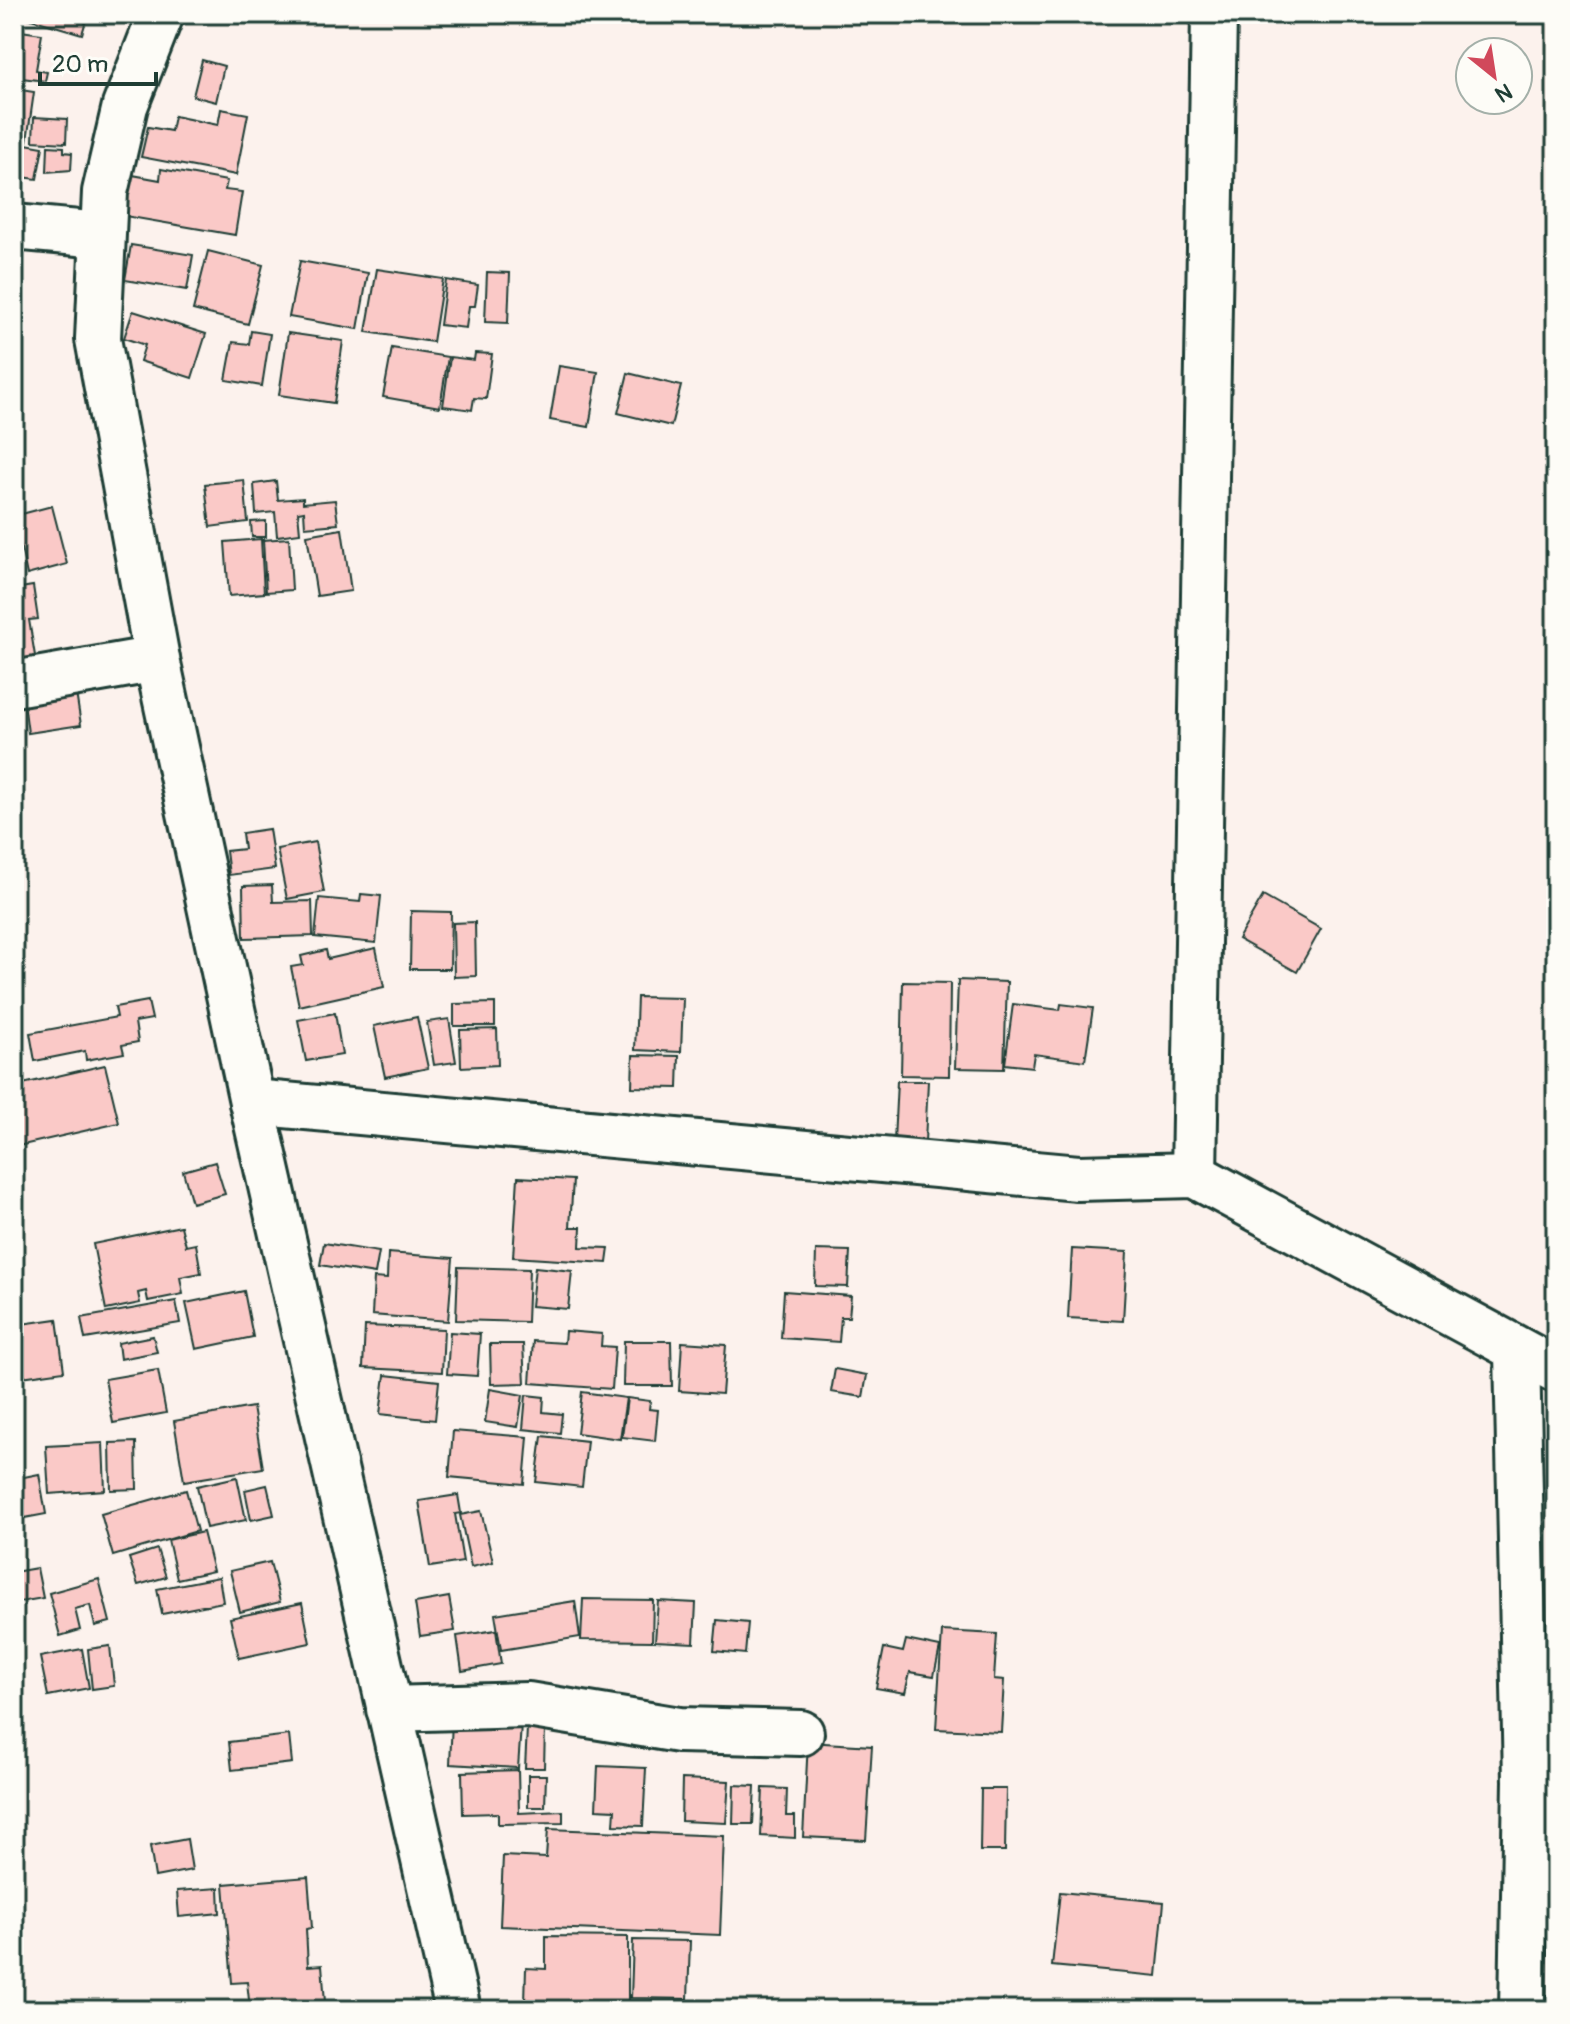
<svg xmlns="http://www.w3.org/2000/svg" width="1570" height="2024" font-family="Pangolin,sans-serif">
<style>
.building{fill:#fac9c7;stroke:#1f3d34;stroke-width:2}
.lines{fill:none;stroke-linecap:round;stroke-linejoin:round}
.minor-casing{stroke:#1f3d34;stroke-width:50}
.minor{stroke:#fdfcf7;stroke-width:44}
</style>
<rect width="100%" height="100%" fill="#fcf2ed"/>
<filter id="ink" filterUnits="userSpaceOnUse"><feTurbulence type="fractalNoise" baseFrequency=".0125" numOctaves="2"/><feDisplacementMap in="SourceGraphic" scale="16" xChannelSelector="R" yChannelSelector="G"/><feConvolveMatrix kernelMatrix="1 2 1 2 8 2 1 2 1" color-interpolation-filters="sRGB"/></filter>
<g filter="url(#ink)">
<g class="building">
<path d="M14 14H88L82 34Z"/>
<path d="M14 30 42 34 36 70 47 72 45 81 14 77Z"/>
<path d="M202 60 224 66 216 102 193 96Z"/>
<path d="M14 89 34 92 27 141 14 140Z"/>
<path d="M221 109 248 114 236 175 141 157 148 127 171 131 174 116 218 125Z"/>
<path d="M34 117 67 119 66 143 33 141Z"/>
<path d="M14 142 43 147 37 179 14 176Z"/>
<path d="M48 146 64 147V152L72 153 71 170 47 172Z"/>
<path d="M161 169 227 181 225 190 242 192 235 235 119 215 127 174 160 180Z"/>
<path d="M131 245 193 255 187 290 125 280Z"/>
<path d="M208 251 263 265 248 324 193 310Z"/>
<path d="M300 261 368 273 358 329 289 317Z"/>
<path d="M377 269 443 279 433 342 366 332Z"/>
<path d="M487 272 510 273 508 323 485 322Z"/>
<path d="M446 280 478 285 475 306H469L466 328 440 325Z"/>
<path d="M133 311 206 334 192 378 140 361 145 345 124 338Z"/>
<path d="M251 331 270 334 262 386 226 380 233 342 249 344Z"/>
<path d="M288 333 343 341 334 403 279 395Z"/>
<path d="M392 348 448 357 440 407 383 397Z"/>
<path d="M475 353 492 354 486 399 474 398 472 410 443 406 450 357 474 360Z"/>
<path d="M559 366 598 372 589 427 550 420Z"/>
<path d="M628 373 681 386 671 426 618 413Z"/>
<path d="M244 480 248 522 210 527 205 484Z"/>
<path d="M276 481 278 500 303 498V503L335 500 338 524 305 527 304 511 298 512 300 533 277 536 275 512 256 514 254 484Z"/>
<path d="M52 506 67 564 27 575 14 516Z"/>
<path d="M266 521V537H252L251 522Z"/>
<path d="M342 529 351 591 317 596 307 535Z"/>
<path d="M289 538 292 590 266 592 263 540Z"/>
<path d="M261 539 264 593 229 596 225 542Z"/>
<path d="M33 586 38 619 29 620 36 662 14 666V589Z"/>
<path d="M74 680 81 725 28 733 22 688Z"/>
<path d="M269 829 275 869 229 875 226 851 244 849 242 833Z"/>
<path d="M315 842 324 892 287 899 277 849Z"/>
<path d="M272 885 273 902 312 901 313 936 244 938 243 886Z"/>
<path d="M361 894 381 896 376 943 315 937 319 898 360 902Z"/>
<path d="M1263 896 1321 929 1297 972 1238 939Z"/>
<path d="M411 911 451 912 450 969H410Z"/>
<path d="M475 922 476 976 454 977 453 923Z"/>
<path d="M376 948 384 987 299 1006 291 967 303 965 301 956 326 950 328 959Z"/>
<path d="M958 980 1007 982 1004 1069 955 1068Z"/>
<path d="M903 982 950 983 949 1076 901 1075Z"/>
<path d="M637 997 683 998 681 1052 635 1050Z"/>
<path d="M148 1001 152 1019 135 1022 138 1042 122 1045 124 1053 86 1060 85 1051 35 1061 30 1033 117 1017 115 1007Z"/>
<path d="M495 1003V1026H454V1004Z"/>
<path d="M1013 1004 1060 1010 1061 1004 1093 1008 1085 1061 1034 1054 1032 1067 1005 1064Z"/>
<path d="M335 1013 342 1055 306 1061 298 1020Z"/>
<path d="M417 1017 428 1068 385 1077 374 1026Z"/>
<path d="M449 1019 456 1062 434 1065 427 1022Z"/>
<path d="M497 1029 498 1065 461 1067 460 1030Z"/>
<path d="M633 1055 679 1056 678 1088 632 1087Z"/>
<path d="M105 1065 119 1123 14 1147V1086Z"/>
<path d="M897 1081H928L925 1142 894 1141Z"/>
<path d="M215 1162 225 1194 192 1203 183 1171Z"/>
<path d="M518 1177 573 1180 570 1227H581L580 1247 609 1248 607 1263 513 1257Z"/>
<path d="M181 1226 186 1246 196 1244 201 1273 180 1277 183 1294 148 1301 146 1291 138 1293 140 1303 106 1310 93 1244Z"/>
<path d="M324 1243 379 1252 375 1274 320 1265Z"/>
<path d="M1072 1249 1127 1252 1123 1321 1068 1318Z"/>
<path d="M816 1250 850 1251 848 1287 815 1286Z"/>
<path d="M388 1253 453 1258 448 1321 372 1315 374 1278 387 1279Z"/>
<path d="M458 1267 529 1269 527 1322 456 1320Z"/>
<path d="M535 1267 572 1271 568 1309 531 1306Z"/>
<path d="M244 1291 253 1337 196 1349 186 1303Z"/>
<path d="M784 1291 851 1296 849 1317H841L839 1342 781 1338Z"/>
<path d="M176 1301 180 1323 85 1339 81 1318Z"/>
<path d="M57 1319 64 1371 14 1378V1325Z"/>
<path d="M365 1326 444 1329 442 1372 363 1368Z"/>
<path d="M565 1331 602 1334 601 1346 615 1347 612 1389 530 1383 533 1341 564 1343Z"/>
<path d="M450 1332 480 1334 477 1376 447 1374Z"/>
<path d="M153 1336 157 1352 120 1359 118 1343Z"/>
<path d="M624 1341H671L672 1386H623Z"/>
<path d="M682 1342 726 1345 722 1394 679 1391Z"/>
<path d="M490 1344H523L525 1383 491 1384Z"/>
<path d="M835 1369 867 1375 863 1397 831 1392Z"/>
<path d="M158 1370 166 1413 113 1423 105 1379Z"/>
<path d="M385 1375 439 1381 435 1420 380 1414Z"/>
<path d="M490 1389 523 1395 518 1427 485 1422Z"/>
<path d="M582 1392 626 1398 620 1439 577 1433Z"/>
<path d="M526 1395 544 1397 543 1412 562 1414 560 1433 523 1429Z"/>
<path d="M627 1398 650 1401 649 1409 658 1410 655 1441 622 1437Z"/>
<path d="M253 1407 263 1468 184 1481 174 1421Z"/>
<path d="M453 1431 528 1437 524 1484 449 1477Z"/>
<path d="M542 1436 587 1441 582 1487 536 1482Z"/>
<path d="M136 1442 137 1489 111 1490 110 1443Z"/>
<path d="M103 1443 105 1490 49 1494 46 1446Z"/>
<path d="M39 1474 46 1514 14 1520V1479Z"/>
<path d="M237 1477 246 1520 206 1528 197 1486Z"/>
<path d="M267 1485 274 1515 251 1520 245 1490Z"/>
<path d="M186 1490 197 1531 113 1556 101 1514Z"/>
<path d="M458 1495 461 1513 455 1514 463 1562 430 1567 419 1501Z"/>
<path d="M481 1511 493 1562 471 1567 460 1515Z"/>
<path d="M203 1532 213 1571 177 1579 168 1540Z"/>
<path d="M157 1549 166 1577 138 1585 129 1558Z"/>
<path d="M270 1562 280 1602 240 1612 230 1571Z"/>
<path d="M37 1568 43 1598 14 1603V1572Z"/>
<path d="M219 1577 223 1602 162 1614 157 1589Z"/>
<path d="M99 1579 110 1622 95 1626 90 1605 75 1609 80 1630 60 1636 49 1593Z"/>
<path d="M449 1597 455 1631 420 1636 415 1603Z"/>
<path d="M583 1599 653 1600 652 1641 581 1640Z"/>
<path d="M575 1601 580 1637 501 1650 495 1614Z"/>
<path d="M658 1601 696 1603 694 1643 655 1641Z"/>
<path d="M302 1603 310 1643 239 1658 230 1618Z"/>
<path d="M717 1620 748 1623 745 1654 714 1651Z"/>
<path d="M496 1630 501 1664 462 1671 457 1636Z"/>
<path d="M942 1631 997 1634 994 1679 1004 1680 1001 1732 936 1729Z"/>
<path d="M906 1640 940 1647 934 1676 910 1672 905 1693 876 1688 884 1648 903 1652Z"/>
<path d="M110 1646 114 1686 92 1689 88 1649Z"/>
<path d="M82 1649 89 1688 48 1696 40 1657Z"/>
<path d="M452 1721 521 1725 518 1768 450 1764Z"/>
<path d="M527 1728H545L544 1768H525Z"/>
<path d="M289 1735 292 1763 232 1770 229 1742Z"/>
<path d="M808 1742 872 1746 866 1840 803 1837Z"/>
<path d="M598 1766 646 1768 643 1826 614 1825 615 1810 596 1809Z"/>
<path d="M518 1770 519 1813 563 1811V1823L498 1824V1813L463 1814 462 1772Z"/>
<path d="M528 1775H546L545 1807H528Z"/>
<path d="M682 1779 729 1781 726 1823 681 1821Z"/>
<path d="M734 1785 755 1786 753 1824H733Z"/>
<path d="M763 1788 787 1789 786 1816H795V1838L761 1836Z"/>
<path d="M981 1789H1006L1005 1851H980Z"/>
<path d="M548 1829 724 1836 720 1935 500 1926 503 1856 546 1858Z"/>
<path d="M187 1839 192 1870 155 1877 150 1846Z"/>
<path d="M308 1877 312 1928 306 1929 308 1966 322 1965 325 2002 250 2009 247 1982 232 1983 224 1884Z"/>
<path d="M219 1888 220 1913 179 1917 177 1891Z"/>
<path d="M1060 1892 1164 1902 1157 1976 1052 1966Z"/>
<path d="M546 1936 628 1937V2010H547V2002H525L526 1968 546 1969Z"/>
<path d="M633 1940 690 1941 688 1999 631 1998Z"/>
</g>
<g class="lines">
<defs>
<g id="minor">
<path d="M161 14 125 106 105 192 98 339 157 659 252 1102 458 2010"/>
<path d="M14 227 100 235"/>
<path d="M14 684 157 659"/>
<path d="M252 1102 1078 1178 1194 1175 1556 1370"/>
<path d="M1194 1175 1214 14"/>
<path d="M1517 1351 1526 1781 1522 2010"/>
<path d="M389 1709 528 1705 679 1730 801 1733"/>
</g>
</defs>
<use href="#minor" class="minor-casing"/>
<use href="#minor" class="minor"/>
</g>
</g>
<rect width="1570" height="2024" fill="none" stroke="#fdfcf7" stroke-width="48"/>
<rect x="24" y="24" width="1522" height="1976" fill="none" stroke="#1f3d34" stroke-width="3" filter="url(#ink)"/>
<g transform="translate(1494 76) rotate(150)"><circle r="38" fill="#fdfcf7" stroke="#a4b0a9" stroke-width="2"/>
<path d="M0-6L14 30L0 20L-14 30Z" fill="#d1495b"/>
<text y="-12" font-size="22" font-weight="bold" text-anchor="middle" fill="#1f3d34">N</text>
</g>
<path d="M40 72v12h116v-12" fill="none" stroke="#1f3d34" stroke-width="4"/>
<text x="52" y="72" font-size="24" fill="#1f3d34" stroke="#fdfcf7" stroke-width="6" paint-order="stroke">20 m</text>
</svg>
